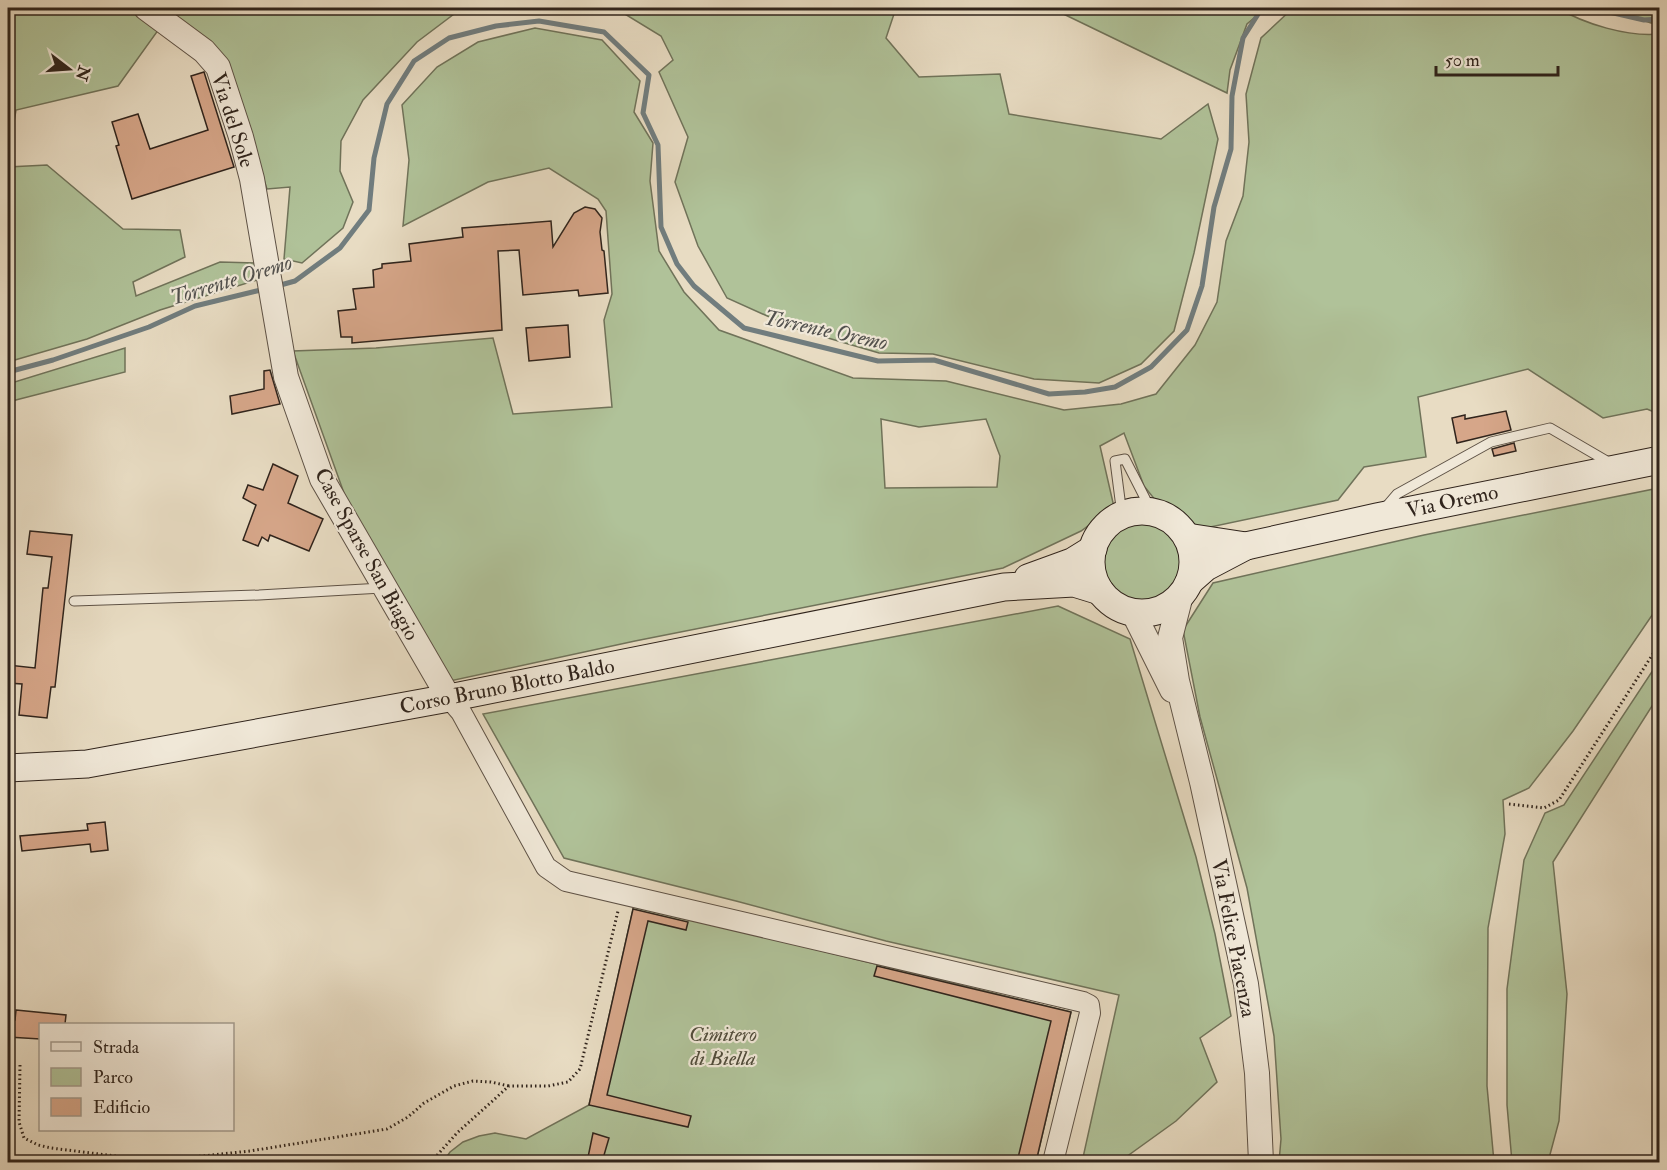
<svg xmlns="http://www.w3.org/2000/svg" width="1667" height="1170" font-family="'IM FELL Double Pica',serif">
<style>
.green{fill:#b0c299;stroke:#70735a;stroke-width:1.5;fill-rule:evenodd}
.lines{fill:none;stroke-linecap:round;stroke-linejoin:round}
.stream{stroke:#717d7e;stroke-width:5}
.building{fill:#d6a689;stroke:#30241c;stroke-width:1.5}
.service-casing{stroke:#5e5246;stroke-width:11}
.minor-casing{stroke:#5e5246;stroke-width:22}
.tertiary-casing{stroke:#5e5246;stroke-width:26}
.secondary-casing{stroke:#30241c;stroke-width:29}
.path{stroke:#30241c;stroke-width:3;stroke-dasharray:1.5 3;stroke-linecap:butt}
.service{stroke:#f0e8d8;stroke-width:9}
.minor{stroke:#f0e8d8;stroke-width:20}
.tertiary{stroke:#f0e8d8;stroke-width:24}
.secondary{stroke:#f0e8d8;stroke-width:27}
.labels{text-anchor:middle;stroke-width:4.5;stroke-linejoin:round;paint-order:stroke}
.street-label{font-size:21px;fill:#30241c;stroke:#f0e8d8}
.park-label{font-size:21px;font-style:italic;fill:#504c3b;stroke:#f0e8d8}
.water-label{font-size:22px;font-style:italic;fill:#51504d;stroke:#f0e8d8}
</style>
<rect width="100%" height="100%" fill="#e8dcc3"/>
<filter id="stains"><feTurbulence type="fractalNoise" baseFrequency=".00333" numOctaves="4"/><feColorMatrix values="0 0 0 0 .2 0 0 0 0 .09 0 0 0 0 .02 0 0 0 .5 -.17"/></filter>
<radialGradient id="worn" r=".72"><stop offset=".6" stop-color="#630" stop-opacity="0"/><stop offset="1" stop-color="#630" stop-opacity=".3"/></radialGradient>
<g class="green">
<path d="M8 8H133L159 29 118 86 16 110 8 159Z"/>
<path d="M158 8H462L417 42 363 100 341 141 340 171 353 202 343 228 302 263 284 259 290 187 267 189 226 66Z"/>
<path d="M602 8H896L886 38 919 77 1000 74 1009 114 1161 139 1208 104 1218 139 1194 253 1174 331 1141 364 1099 383 1034 379 933 354 879 353 794 328 727 298 698 246 675 182 688 137 659 72 673 60 661 36 620 11Z"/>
<path d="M1051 8H1266L1247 24 1230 70 1227 93Z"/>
<path d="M1293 8H1558C1584 24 1628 37 1659 34V414L1647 409 1603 418 1528 369 1418 397 1426 457 1364 467 1338 500 1201 529 1185 517 1156 501 1144 486 1124 433 1100 446 1114 507 1081 531 1003 568 635 641 450 681 349 507 293 351 376 348 493 338 513 414 612 407 604 320 612 294 606 211 598 199 549 168 488 182 403 226 409 160 402 105 437 67 478 42 535 28 602 40 640 81 634 112 653 143 650 181 659 251 684 292 719 330 853 378 946 381 1064 410 1121 404 1156 394 1195 345 1217 302 1226 241 1243 196 1249 142 1246 94 1261 38ZM881 419 919 427 986 419 1000 456 997 487 885 488Z"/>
<path d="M1605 8H1659V23H1651Z"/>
<path d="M47 165 123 229 180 230 185 257 133 282 136 296 220 262 256 263 257 280 160 310 87 339 8 362V167Z"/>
<path d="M125 348V372L8 402V384Z"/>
<path d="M1659 488V605L1573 731 1529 788 1503 800 1505 834 1488 928 1487 1086 1494 1162H1279L1281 1139 1274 1036 1247 888 1200 717 1183 630 1213 583 1424 535Z"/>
<circle cx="1143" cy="562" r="41"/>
<path d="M1058 606 1130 639 1196 857 1215 934 1231 1016 1200 1038 1217 1082 1176 1121 1119 1162H1082L1119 995 886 941 736 901 564 858 483 714Z"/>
<path d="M1659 661V695L1553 862 1567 994 1559 1121 1548 1162H1512L1507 1105V989L1524 860 1545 813 1564 805Z"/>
<path d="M634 905 1071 1012 1036 1162H443L450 1152 463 1142 479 1136 495 1133 526 1139 589 1105Z"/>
</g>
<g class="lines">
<g class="stream">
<path d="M1592 8 1644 20 1660 19"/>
<path d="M277 286 295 281 340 248 369 210 374 158 387 104 414 61 449 38 496 26 539 21 604 32 649 75 643 113 658 145 661 227 677 264 694 286 744 328 878 361 934 360 1049 394 1085 392 1115 387 1151 367 1187 330 1202 286 1214 207 1231 149 1232 96 1243 38 1262 8"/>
<path d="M8 372 53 360 149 327 195 306 265 289"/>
</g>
</g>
<g class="building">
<path d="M204 72 234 167 132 199 116 146 119 145 112 122 138 114 150 149 208 130 191 76Z"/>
<path d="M585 207 595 209 602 218 600 232 602 250 604 251 608 293 579 296 578 290 523 295 519 250 498 251 502 330 352 343V337H341L338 311 356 309 353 289 374 287 373 270 382 268V264L411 261 409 244 463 237 462 228 551 221 553 247 574 213Z"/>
<path d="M568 325 570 357 529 361 526 328Z"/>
<path d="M270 370 280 404 232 414 230 396 264 389V371Z"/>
<path d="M1506 411 1511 430 1457 443 1452 418 1465 415V419Z"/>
<path d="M1514 443 1516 451 1494 456 1492 449Z"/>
<path d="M273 464 298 476 288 503 323 519 309 551 270 535 268 541 262 537 258 546 243 540 256 505 243 498 248 485 263 490Z"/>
<path d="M30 531 72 535 55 687H51L47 718 19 715 22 684 8 683V665L35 668 43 588H48L52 557 27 554Z"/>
<path d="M105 822 108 850 91 852 90 844 22 851 20 836 88 830 87 824Z"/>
<path d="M633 909 688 922 686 930 648 921 607 1095 691 1116 688 1127 589 1105Z"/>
<path d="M877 966 1071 1012 1036 1162H1017L1051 1021 874 976Z"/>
<path d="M16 1010 66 1015 65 1024H40V1039L8 1037V1020H15Z"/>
<path d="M593 1133 609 1138 602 1162H587Z"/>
</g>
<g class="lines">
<defs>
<g id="service">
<path d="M1385 508 1397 494 1491 442 1550 428 1610 463"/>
<path d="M1122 515 1115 461 1125 459 1152 512"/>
<path d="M74 601 259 595 382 588"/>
</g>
<path id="minor" d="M449 698 461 712 546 867 566 881 1083 1002 1089 1005 1090 1013 1053 1162"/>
<g id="tertiary">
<path d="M146 8 204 51 218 67 241 137 252 179 286 377 322 479 449 698"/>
<path d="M1181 595 1170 638 1177 681 1202 782 1246 984 1257 1073 1261 1162"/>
<path d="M1133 612 1172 690"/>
</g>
<g id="secondary">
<circle cx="1142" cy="562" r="51"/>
<path d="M1187 537 1246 546"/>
<path d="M1028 578 1072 562 1093 549"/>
<path d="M1189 582 1206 567 1246 546 1377 517 1660 460"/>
<path d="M8 768 87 764 449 698 1004 587 1074 583 1100 591"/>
</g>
</defs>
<use href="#service" class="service-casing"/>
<use href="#minor" class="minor-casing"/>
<use href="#tertiary" class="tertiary-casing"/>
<use href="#secondary" class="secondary-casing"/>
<g class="path">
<path d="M1509 804 1544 808 1559 800 1660 643"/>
<path d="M20 1065 19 1122 24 1138 38 1145 51 1148 155 1161 250 1151 387 1129 408 1117 424 1103 454 1086 473 1081 491 1082 509 1086"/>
<path d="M431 1162 457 1133 509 1086H548L568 1082 580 1069 618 911"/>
</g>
<use href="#service" class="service"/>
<use href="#minor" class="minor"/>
<use href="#tertiary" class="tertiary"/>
<use href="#secondary" class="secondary"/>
</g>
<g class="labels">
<g class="street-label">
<text transform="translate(233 120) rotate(72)" y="7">Via del Sole</text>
<text transform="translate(1452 501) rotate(-12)" y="7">Via Oremo</text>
<text transform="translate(367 554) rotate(61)" y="7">Case Sparse San Biagio</text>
<text transform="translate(507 686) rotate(-11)" y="7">Corso Bruno Blotto Baldo</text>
<text transform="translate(1234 938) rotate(79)" y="7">Via Felice Piacenza</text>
</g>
<g class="park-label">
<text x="723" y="1041">Cimitero<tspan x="723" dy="24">di Biella</tspan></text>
</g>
<g class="water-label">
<text transform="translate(231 279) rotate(-17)" y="8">Torrente Oremo</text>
<text transform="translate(826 329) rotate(12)" y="8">Torrente Oremo</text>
</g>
</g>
<rect width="1667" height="1170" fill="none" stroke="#e8dcc3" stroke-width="30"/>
<rect x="9" y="9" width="1649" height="1152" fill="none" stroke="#30241c" stroke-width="3"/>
<rect x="15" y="15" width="1637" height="1140" fill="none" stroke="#30241c" stroke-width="1.5"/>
<rect x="39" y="1023" width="195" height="108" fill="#f0e8d8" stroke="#a39a8d" stroke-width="1.5"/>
<rect x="51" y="1042" width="30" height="9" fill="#f0e8d8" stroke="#a39a8d" stroke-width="1.5"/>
<text x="93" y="1053" font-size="18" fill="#30241c">Strada</text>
<rect x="51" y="1068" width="30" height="18" fill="#b0c299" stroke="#a39a8d" stroke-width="1.5"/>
<text x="93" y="1083" font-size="18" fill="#30241c">Parco</text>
<rect x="51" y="1098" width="30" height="18" fill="#d6a689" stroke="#a39a8d" stroke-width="1.5"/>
<text x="93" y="1113" font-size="18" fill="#30241c">Edificio</text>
<g transform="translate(69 69) rotate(107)" stroke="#f0e8d8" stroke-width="4.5" paint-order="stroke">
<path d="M0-4.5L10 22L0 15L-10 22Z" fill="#30241c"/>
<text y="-9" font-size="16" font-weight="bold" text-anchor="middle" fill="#30241c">N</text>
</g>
<path d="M1436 66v9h122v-9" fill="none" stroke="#30241c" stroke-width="3"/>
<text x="1445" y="66" font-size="18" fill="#30241c" stroke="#f0e8d8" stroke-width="4.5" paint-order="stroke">50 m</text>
<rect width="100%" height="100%" filter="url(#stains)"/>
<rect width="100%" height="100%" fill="url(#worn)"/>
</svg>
